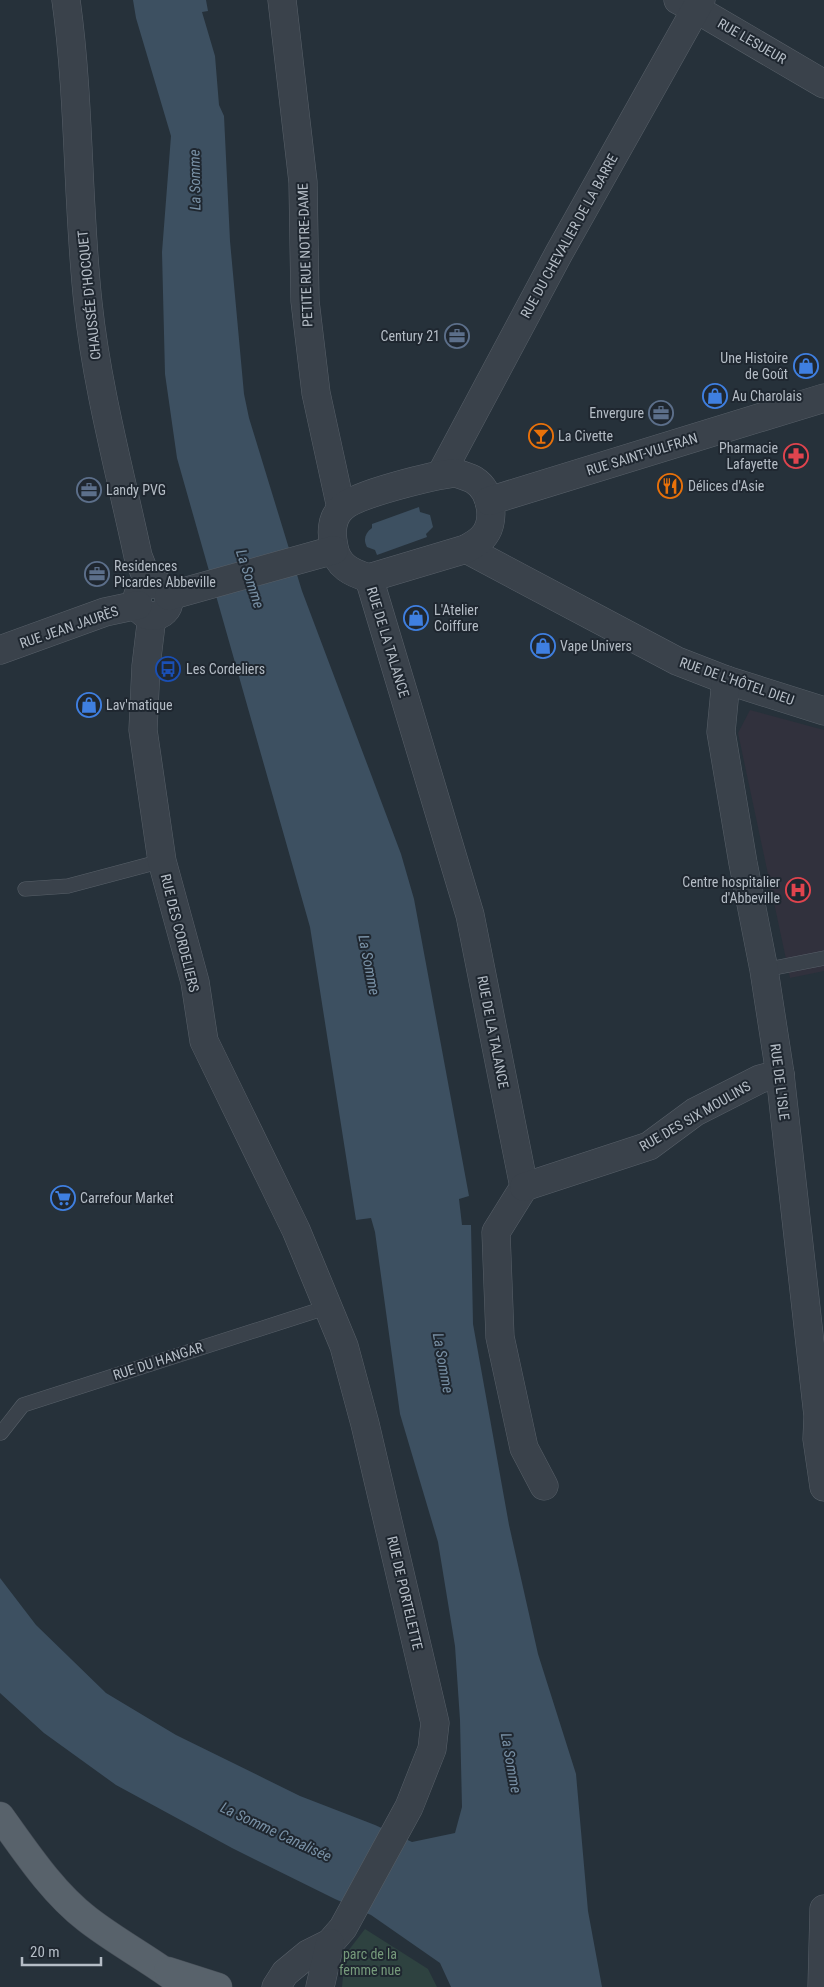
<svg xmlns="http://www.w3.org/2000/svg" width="824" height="1987" font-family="'Roboto Condensed',sans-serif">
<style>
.medical{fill:#31313d}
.green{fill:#2e4240}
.water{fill:#3d5061}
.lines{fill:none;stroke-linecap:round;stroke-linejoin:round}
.service-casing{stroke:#586069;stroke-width:15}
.minor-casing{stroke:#586069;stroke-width:29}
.tertiary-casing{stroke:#586069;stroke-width:29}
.primary-casing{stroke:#464e57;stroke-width:29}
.service{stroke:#3a424b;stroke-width:14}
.minor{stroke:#3a424b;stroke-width:28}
.tertiary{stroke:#3a424b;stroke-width:28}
.primary{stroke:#58626b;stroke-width:28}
.labels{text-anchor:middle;stroke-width:4;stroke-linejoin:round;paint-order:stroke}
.street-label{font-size:14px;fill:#b5bdc6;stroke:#1f2730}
.poi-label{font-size:14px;fill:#b5bdc6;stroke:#1f2730;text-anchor:start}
.park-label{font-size:14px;fill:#769a7b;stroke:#1f2730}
.water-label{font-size:15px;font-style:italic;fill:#7991a6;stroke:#1f2730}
</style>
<rect width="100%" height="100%" fill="#26313a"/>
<path class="medical" d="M750 710 824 730V971L790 978 738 733Z"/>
<path class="green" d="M365 1929 428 1969 437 1987H342L345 1955Z"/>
<g class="water">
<path d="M133 0H206L208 11 202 12 215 56 219 105 224 116 230 241 244 394 249 418 302 591 401 854 414 899 469 1196 459 1199 462 1225H471L473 1324 509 1525 538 1654 576 1774 588 1911 602 1987H451L440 1963 371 1915 335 1899 232 1848 116 1785 44 1733 0 1693V1578L36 1625 106 1693 176 1735 300 1796 375 1825 412 1842 455 1833 462 1807 460 1720 455 1646 438 1542 400 1414 375 1232 371 1218 356 1220 310 927 177 458 165 374 162 252 171 136 136 18Z"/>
<path d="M419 507 420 512 430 515 433 527 426 534 427 537 377 555 375 550 367 547C363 540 365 533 372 528V524Z"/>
</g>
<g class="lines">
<defs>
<g id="service">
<path d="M25 889 68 886 162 861"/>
<path d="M764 970 824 958"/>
<path d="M1 1433 23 1405 328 1307"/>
</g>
<g id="minor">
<path d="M66 0C80 100 77 202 88 303 97 388 120 472 138 556L149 584"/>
<path d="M282 0 303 182 305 301 316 393 341 508"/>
<path d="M678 0 708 16 824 84"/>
<path d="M441 474 559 253 701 0"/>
<path d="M466 549 677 661 726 680 824 711"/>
<path d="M369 578 470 915 524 1187 496 1232 500 1337 524 1448 544 1486"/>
<path d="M152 616 146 666 143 730 162 861 195 982 204 1041 296 1230 344 1346 365 1424 435 1723 432 1749 409 1807 343 1928 330 1943 308 1954 285 1973 276 1987"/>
<path d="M726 680 721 732 743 863 764 970 780 1074 818 1416 817 1439 824 1487"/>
<path d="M524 1187 649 1146 695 1112 760 1079 780 1074"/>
<path d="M320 1987 330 1943"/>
<path d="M822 1987 824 1909"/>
</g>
<g id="tertiary">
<path d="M456 473C461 475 469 477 474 480 492 491 497 523 482 538 477 543 471 546 466 549L369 578C352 573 337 566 334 547 331 533 331 518 342 508 356 494 434 475 456 473Z"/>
<path d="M489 501 824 398"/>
<circle cx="153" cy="600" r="16"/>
<path d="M169 596 334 550"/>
<path d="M0 650 105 612 138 605"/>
</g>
<g id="primary">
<path d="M0 1816C26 1852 52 1892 87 1919 119 1944 155 1962 186 1987"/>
<path d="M168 1971 218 1987"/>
</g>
</defs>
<use href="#service" class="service-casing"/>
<use href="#minor" class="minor-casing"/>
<use href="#tertiary" class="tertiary-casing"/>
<use href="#primary" class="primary-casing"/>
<use href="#service" class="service"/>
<use href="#minor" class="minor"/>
<use href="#tertiary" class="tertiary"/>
<use href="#primary" class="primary"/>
</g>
<defs>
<symbol id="office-ring" viewBox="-11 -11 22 22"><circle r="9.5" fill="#1f2730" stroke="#5c6f8a" stroke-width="1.5"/><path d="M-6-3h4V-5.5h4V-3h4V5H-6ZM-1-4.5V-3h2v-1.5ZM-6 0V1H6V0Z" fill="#5c6f8a"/></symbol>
<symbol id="shop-ring" viewBox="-11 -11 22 22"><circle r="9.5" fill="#1f2730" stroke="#3f7fe0" stroke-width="1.5"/><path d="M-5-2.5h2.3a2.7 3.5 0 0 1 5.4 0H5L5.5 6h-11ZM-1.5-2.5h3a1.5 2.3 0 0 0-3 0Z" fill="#3f7fe0"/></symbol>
<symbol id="bar-ring" viewBox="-11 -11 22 22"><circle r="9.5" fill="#1f2730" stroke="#e8710a" stroke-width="1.5"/><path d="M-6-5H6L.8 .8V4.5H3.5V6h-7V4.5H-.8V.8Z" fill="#e8710a"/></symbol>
<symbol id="pharmacy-ring" viewBox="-11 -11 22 22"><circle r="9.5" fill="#1f2730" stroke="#e0444e" stroke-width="1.5"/><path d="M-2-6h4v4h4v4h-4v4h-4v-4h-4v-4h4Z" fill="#e0444e"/></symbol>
<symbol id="restaurant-ring" viewBox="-11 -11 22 22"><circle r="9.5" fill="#1f2730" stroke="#e8710a" stroke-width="1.5"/><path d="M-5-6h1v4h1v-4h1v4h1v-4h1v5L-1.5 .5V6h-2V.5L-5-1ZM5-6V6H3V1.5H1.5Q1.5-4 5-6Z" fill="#e8710a"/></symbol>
<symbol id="bus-ring" viewBox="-11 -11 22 22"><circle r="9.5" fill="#1f2730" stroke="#1a4fb4" stroke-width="1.5"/><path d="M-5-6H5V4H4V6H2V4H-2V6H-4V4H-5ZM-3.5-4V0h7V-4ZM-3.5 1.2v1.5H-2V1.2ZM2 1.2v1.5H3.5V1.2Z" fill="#1a4fb4"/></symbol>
<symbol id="hospital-ring" viewBox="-11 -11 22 22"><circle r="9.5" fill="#1f2730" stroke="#e0444e" stroke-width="1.5"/><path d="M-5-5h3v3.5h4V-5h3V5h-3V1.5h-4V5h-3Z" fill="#e0444e"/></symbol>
<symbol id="supermarket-ring" viewBox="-11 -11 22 22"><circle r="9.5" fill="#1f2730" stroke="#3f7fe0" stroke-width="1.5"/><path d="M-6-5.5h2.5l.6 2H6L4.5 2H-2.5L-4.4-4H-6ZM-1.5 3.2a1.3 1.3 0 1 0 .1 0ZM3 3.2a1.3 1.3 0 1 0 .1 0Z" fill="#3f7fe0"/></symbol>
</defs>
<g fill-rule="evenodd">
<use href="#office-ring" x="443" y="322" width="28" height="28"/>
<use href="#shop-ring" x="792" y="352" width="28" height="28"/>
<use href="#shop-ring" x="701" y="382" width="28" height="28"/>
<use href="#office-ring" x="647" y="399" width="28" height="28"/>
<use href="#bar-ring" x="527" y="422" width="28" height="28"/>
<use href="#pharmacy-ring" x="782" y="442" width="28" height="28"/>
<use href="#restaurant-ring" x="656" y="472" width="28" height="28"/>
<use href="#office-ring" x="75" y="476" width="28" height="28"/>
<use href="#office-ring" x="83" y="560" width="28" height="28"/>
<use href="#shop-ring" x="402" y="604" width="28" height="28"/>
<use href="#shop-ring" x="529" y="632" width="28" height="28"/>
<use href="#bus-ring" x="154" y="655" width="28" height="28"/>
<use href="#shop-ring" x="75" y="691" width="28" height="28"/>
<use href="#hospital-ring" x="784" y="876" width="28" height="28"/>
<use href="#supermarket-ring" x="49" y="1184" width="28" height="28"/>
</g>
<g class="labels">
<g class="street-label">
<text transform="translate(752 41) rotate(30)" y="5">RUE LESUEUR</text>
<text transform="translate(569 236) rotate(-61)" y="5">RUE DU CHEVALIER DE LA BARRE</text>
<text transform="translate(305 255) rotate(-92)" y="5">PETITE RUE NOTRE-DAME</text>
<text transform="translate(89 295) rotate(-96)" y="5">CHAUSSÉE D'HOCQUET</text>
<text transform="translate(642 454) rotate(-17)" y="5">RUE SAINT-VULFRAN</text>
<text transform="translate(69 627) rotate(-19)" y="5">RUE JEAN JAURÈS</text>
<text transform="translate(388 642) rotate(73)" y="5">RUE DE LA TALANCE</text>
<text transform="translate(737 681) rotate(19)" y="5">RUE DE L'HÔTEL DIEU</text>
<text transform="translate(180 933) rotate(76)" y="5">RUE DES CORDELIERS</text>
<text transform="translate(493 1032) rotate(79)" y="5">RUE DE LA TALANCE</text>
<text transform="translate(780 1082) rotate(83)" y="5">RUE DE L'ISLE</text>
<text transform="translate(695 1116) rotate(-30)" y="5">RUE DES SIX MOULINS</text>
<text transform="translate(158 1361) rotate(-18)" y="5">RUE DU HANGAR</text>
<text transform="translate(405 1593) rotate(77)" y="5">RUE DE PORTELETTE</text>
</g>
<g class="poi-label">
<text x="440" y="341" text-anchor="end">Century 21</text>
<text x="788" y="363" text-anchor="end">Une Histoire<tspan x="788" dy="16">de Goût</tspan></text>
<text x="732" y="401">Au Charolais</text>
<text x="644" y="418" text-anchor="end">Envergure</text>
<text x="558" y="441">La Civette</text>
<text x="778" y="453" text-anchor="end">Pharmacie<tspan x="778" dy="16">Lafayette</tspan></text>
<text x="688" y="491">Délices d'Asie</text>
<text x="106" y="495">Landy PVG</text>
<text x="114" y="571">Residences<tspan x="114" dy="16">Picardes Abbeville</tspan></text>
<text x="434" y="615">L'Atelier<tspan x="434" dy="16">Coiffure</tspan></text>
<text x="560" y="651">Vape Univers</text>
<text x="186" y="674">Les Cordeliers</text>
<text x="106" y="710">Lav'matique</text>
<text x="780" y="887" text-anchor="end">Centre hospitalier<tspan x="780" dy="16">d'Abbeville</tspan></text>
<text x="80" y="1203">Carrefour Market</text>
</g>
<g class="park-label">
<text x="370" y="1959">parc de la<tspan x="370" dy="16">femme nue</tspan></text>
</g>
<g class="water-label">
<text transform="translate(195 180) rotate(-91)" y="5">La Somme</text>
<text transform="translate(250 579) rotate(72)" y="5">La Somme</text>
<text transform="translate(369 965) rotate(79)" y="5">La Somme</text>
<text transform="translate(443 1363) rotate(80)" y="5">La Somme</text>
<text transform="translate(511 1763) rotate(80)" y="5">La Somme</text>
<text transform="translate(276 1832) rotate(25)" y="5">La Somme Canalisée</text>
</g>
</g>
<path d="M22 1957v8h79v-8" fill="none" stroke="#b5bdc6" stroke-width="2.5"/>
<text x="30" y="1957" font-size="15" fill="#b5bdc6" stroke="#1f2730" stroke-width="4" paint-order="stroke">20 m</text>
</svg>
